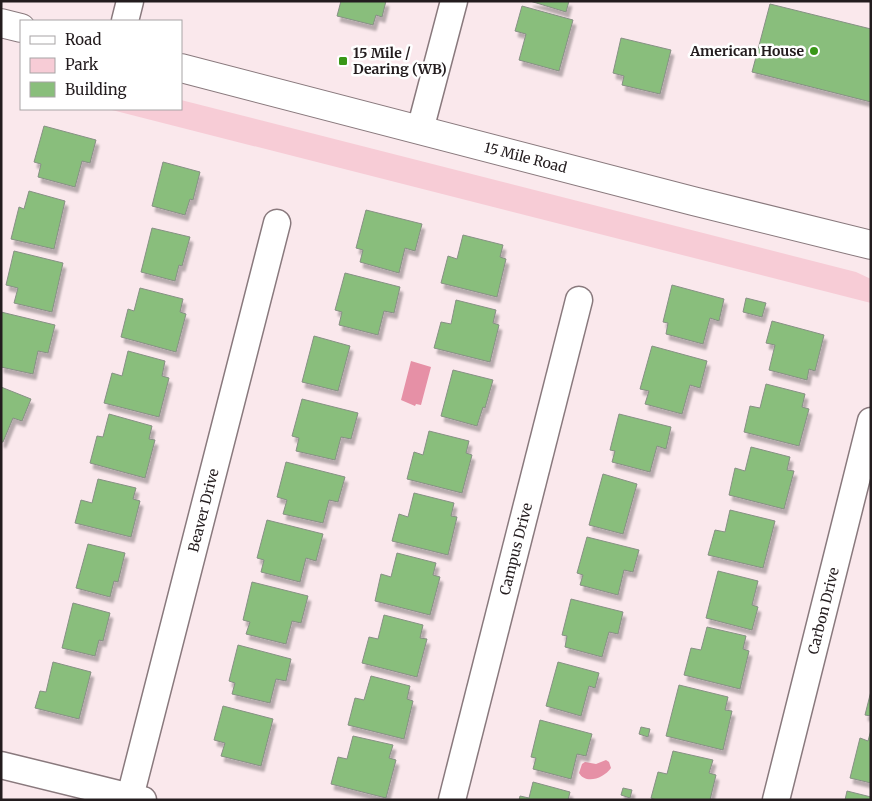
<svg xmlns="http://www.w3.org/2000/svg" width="872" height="801" font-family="Merriweather,serif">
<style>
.green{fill:#f7ccd6}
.water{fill:#e690a6}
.building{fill:#89be7b;stroke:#869084;filter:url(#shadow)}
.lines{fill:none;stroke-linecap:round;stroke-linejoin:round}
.minor-casing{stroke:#89797d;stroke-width:29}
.secondary-casing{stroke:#89797d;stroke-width:30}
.minor{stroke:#fff;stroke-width:26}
.secondary{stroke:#fff;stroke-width:28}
.poi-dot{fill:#399717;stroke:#fff;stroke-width:2}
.labels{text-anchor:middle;stroke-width:5;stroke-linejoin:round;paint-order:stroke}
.poi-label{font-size:14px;font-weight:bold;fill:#231c1e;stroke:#fff;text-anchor:end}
.street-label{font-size:14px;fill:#231c1e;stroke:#fff}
</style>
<defs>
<filter id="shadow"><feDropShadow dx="3" dy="5.5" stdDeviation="1" flood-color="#0004"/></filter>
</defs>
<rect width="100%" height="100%" fill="#fae8ec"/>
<path class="green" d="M181 100 856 272 871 279V303L108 109H181Z"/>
<g class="water">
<path d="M411 361 431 367 421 405 416 404 415 406 401 400Z"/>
<path d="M606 760 609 762 611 768C604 778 586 785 579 773L582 764 585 762 596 764Z"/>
</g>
<g class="building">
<path d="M341 1H386L382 17 376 15 373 25 337 16Z"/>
<path d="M530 1H569L566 12Z"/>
<path d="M770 4 871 29V102L752 72Z"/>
<path d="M522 6 573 20 559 71 519 60 526 34 515 31Z"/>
<path d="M621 38 671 50 660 94 622 85 624 76 613 73Z"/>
<path d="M44 126 96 140 90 163 82 161 75 187 38 177 41 164 34 162Z"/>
<path d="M163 162 200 172 193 200 190 199 185 215 152 206Z"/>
<path d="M29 191 65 201 54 249 11 239 19 207 24 209Z"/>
<path d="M366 210 422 224 415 251 405 248 399 273 360 262 363 250 356 248Z"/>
<path d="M152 228 190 237 182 266 179 265 175 281 141 272Z"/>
<path d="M463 235 503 245 500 257 506 259 497 297 441 283 448 256 457 259Z"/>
<path d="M14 251 63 263 52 312 14 303 18 288 6 285Z"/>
<path d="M345 273 400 287 394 313 384 311 378 335 339 325 342 312 335 310Z"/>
<path d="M672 285 724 299 719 321 710 318 703 344 666 334 668 323 663 322Z"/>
<path d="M140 288 183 299 180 312 186 314 176 352 121 337 128 309 134 311Z"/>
<path d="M746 298 766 303 762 317 743 312Z"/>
<path d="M456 300 496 310 493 323 499 325 490 362 434 348 441 322 451 324Z"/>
<path d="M1 312 55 325 48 353 38 351 33 374 1 367Z"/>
<path d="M772 321 824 335 815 371 809 369 807 380 769 370 775 345 766 343Z"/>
<path d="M314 336 350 346 338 391 302 382Z"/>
<path d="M652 346 707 361 700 388 690 385 682 414 645 404 649 391 640 389Z"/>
<path d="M128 351 165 361 162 376 169 378 159 417 104 403 112 373 122 376Z"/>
<path d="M453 370 493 380 485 408 483 407 477 426 441 416Z"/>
<path d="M766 384 805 394 802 407 809 409 799 446 744 432 750 406 760 408Z"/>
<path d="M1 387 31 399 22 421 13 418 3 442H1Z"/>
<path d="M302 399 358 413 351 439 341 437 335 460 296 451 299 438 292 436Z"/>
<path d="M109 414 152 426 149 439 155 440 145 478 90 463 97 436 103 437Z"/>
<path d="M619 414 671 427 666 449 657 446 650 472 612 462 615 451 610 450Z"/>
<path d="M429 431 469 441 466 453 472 455 462 493 407 479 414 452 423 455Z"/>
<path d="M751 447 790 457 787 470 794 471 784 509 729 495 735 468 745 471Z"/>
<path d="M286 462 345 477 338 502 329 500 323 523 283 514 287 500 277 497Z"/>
<path d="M603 474 637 484 623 534 589 525Z"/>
<path d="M98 479 136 488 133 499 140 501 131 537 75 523 81 500 92 503Z"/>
<path d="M414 493 454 503 451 516 457 517 448 555 392 541 399 514 408 517Z"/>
<path d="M730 510 775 521 763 568 708 555 715 530 725 532Z"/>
<path d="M267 520 323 534 316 561 306 558 300 582 261 572 264 560 257 558Z"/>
<path d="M587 537 639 550 633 572 624 570 618 595 580 585 583 575 577 573Z"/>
<path d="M88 544 125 553 118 582 114 581 110 597 76 588Z"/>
<path d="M397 553 436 563 433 575 440 577 430 615 375 601 381 574 391 577Z"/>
<path d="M718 571 758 581 752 605 758 607 752 630 706 618Z"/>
<path d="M252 582 308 596 301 623 292 621 286 644 246 634 250 622 243 620Z"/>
<path d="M571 599 623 612 618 634 609 632 602 657 565 647 567 636 562 635Z"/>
<path d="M73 603 110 613 103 641 99 640 95 656 62 648Z"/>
<path d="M384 615 423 625 420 638 427 639 417 677 362 663 369 637 378 639Z"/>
<path d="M707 627 746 636 743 649 749 651 740 689 684 675 691 648 701 650Z"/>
<path d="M238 645 291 659 286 681 276 679 270 703 232 694 235 683 229 681Z"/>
<path d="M53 662 91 672 79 719 35 708 40 691 46 692Z"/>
<path d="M558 662 599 673 595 688 589 686 581 716 546 706Z"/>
<path d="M371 676 410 686 407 699 413 701 404 739 348 725 355 698 364 700Z"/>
<path d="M679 685 728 697 725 710 732 711 723 750 666 736Z"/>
<path d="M871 691V716L865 715Z"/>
<path d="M223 706 273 719 261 766 221 756 225 743 214 740Z"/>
<path d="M540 720 592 734 586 756 577 754 571 779 533 769 536 758 531 757Z"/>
<path d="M641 727 650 729 648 737 639 734Z"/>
<path d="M871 730V783L850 778 860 738 868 741Z"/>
<path d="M353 736 393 745 389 758 396 760 386 798 331 784 338 757 347 759Z"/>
<path d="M673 751 713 760 709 773 716 775 710 800H656L651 798 658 772 667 774Z"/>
<path d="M533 782 570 792 568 800H519L520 796 529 798Z"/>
<path d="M623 788 632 790 630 798 621 795Z"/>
<path d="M847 791 871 797V800H845Z"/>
</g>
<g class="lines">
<defs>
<g id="minor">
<path d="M125 21 130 1"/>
<path d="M420 130 454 1"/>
<path d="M1 765 143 800"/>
<path id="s1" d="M130 797 277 223"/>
<path id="s2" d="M452 800 579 300"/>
<path id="s3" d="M776 800 871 421"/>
</g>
<g id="secondary">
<path d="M1 23 21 28"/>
<path id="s4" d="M181 68 693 201 871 245"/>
</g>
</defs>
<use href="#minor" class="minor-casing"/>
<use href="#secondary" class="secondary-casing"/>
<use href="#minor" class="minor"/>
<use href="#secondary" class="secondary"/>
</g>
<g class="poi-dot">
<circle cx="814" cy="51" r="5"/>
<rect x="338" y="56" width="10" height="10" rx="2.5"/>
</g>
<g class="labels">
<g class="poi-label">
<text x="804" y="56">American House</text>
<text x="353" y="58" text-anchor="start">15 Mile /<tspan x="353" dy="16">Dearing (WB)</tspan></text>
</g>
<g class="street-label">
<text dy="5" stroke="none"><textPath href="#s4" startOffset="356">15 Mile Road</textPath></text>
<text dy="5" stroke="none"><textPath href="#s1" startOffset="296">Beaver Drive</textPath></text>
<text dy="5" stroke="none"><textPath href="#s2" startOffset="259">Campus Drive</textPath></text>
<text dy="5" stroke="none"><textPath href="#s3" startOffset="195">Carbon Drive</textPath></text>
</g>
</g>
<rect width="872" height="801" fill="none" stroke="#231c1e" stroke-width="5"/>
<rect x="20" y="20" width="162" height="90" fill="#ffffff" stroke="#a7a4a5"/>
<rect x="30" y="36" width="25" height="8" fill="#ffffff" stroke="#a7a4a5"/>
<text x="65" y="45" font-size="15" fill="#231c1e">Road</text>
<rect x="30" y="58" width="25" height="15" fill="#f7ccd6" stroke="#a7a4a5"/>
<text x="65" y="70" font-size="15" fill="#231c1e">Park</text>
<rect x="30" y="82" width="25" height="15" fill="#89be7b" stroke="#a7a4a5"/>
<text x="65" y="95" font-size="15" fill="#231c1e">Building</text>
</svg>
